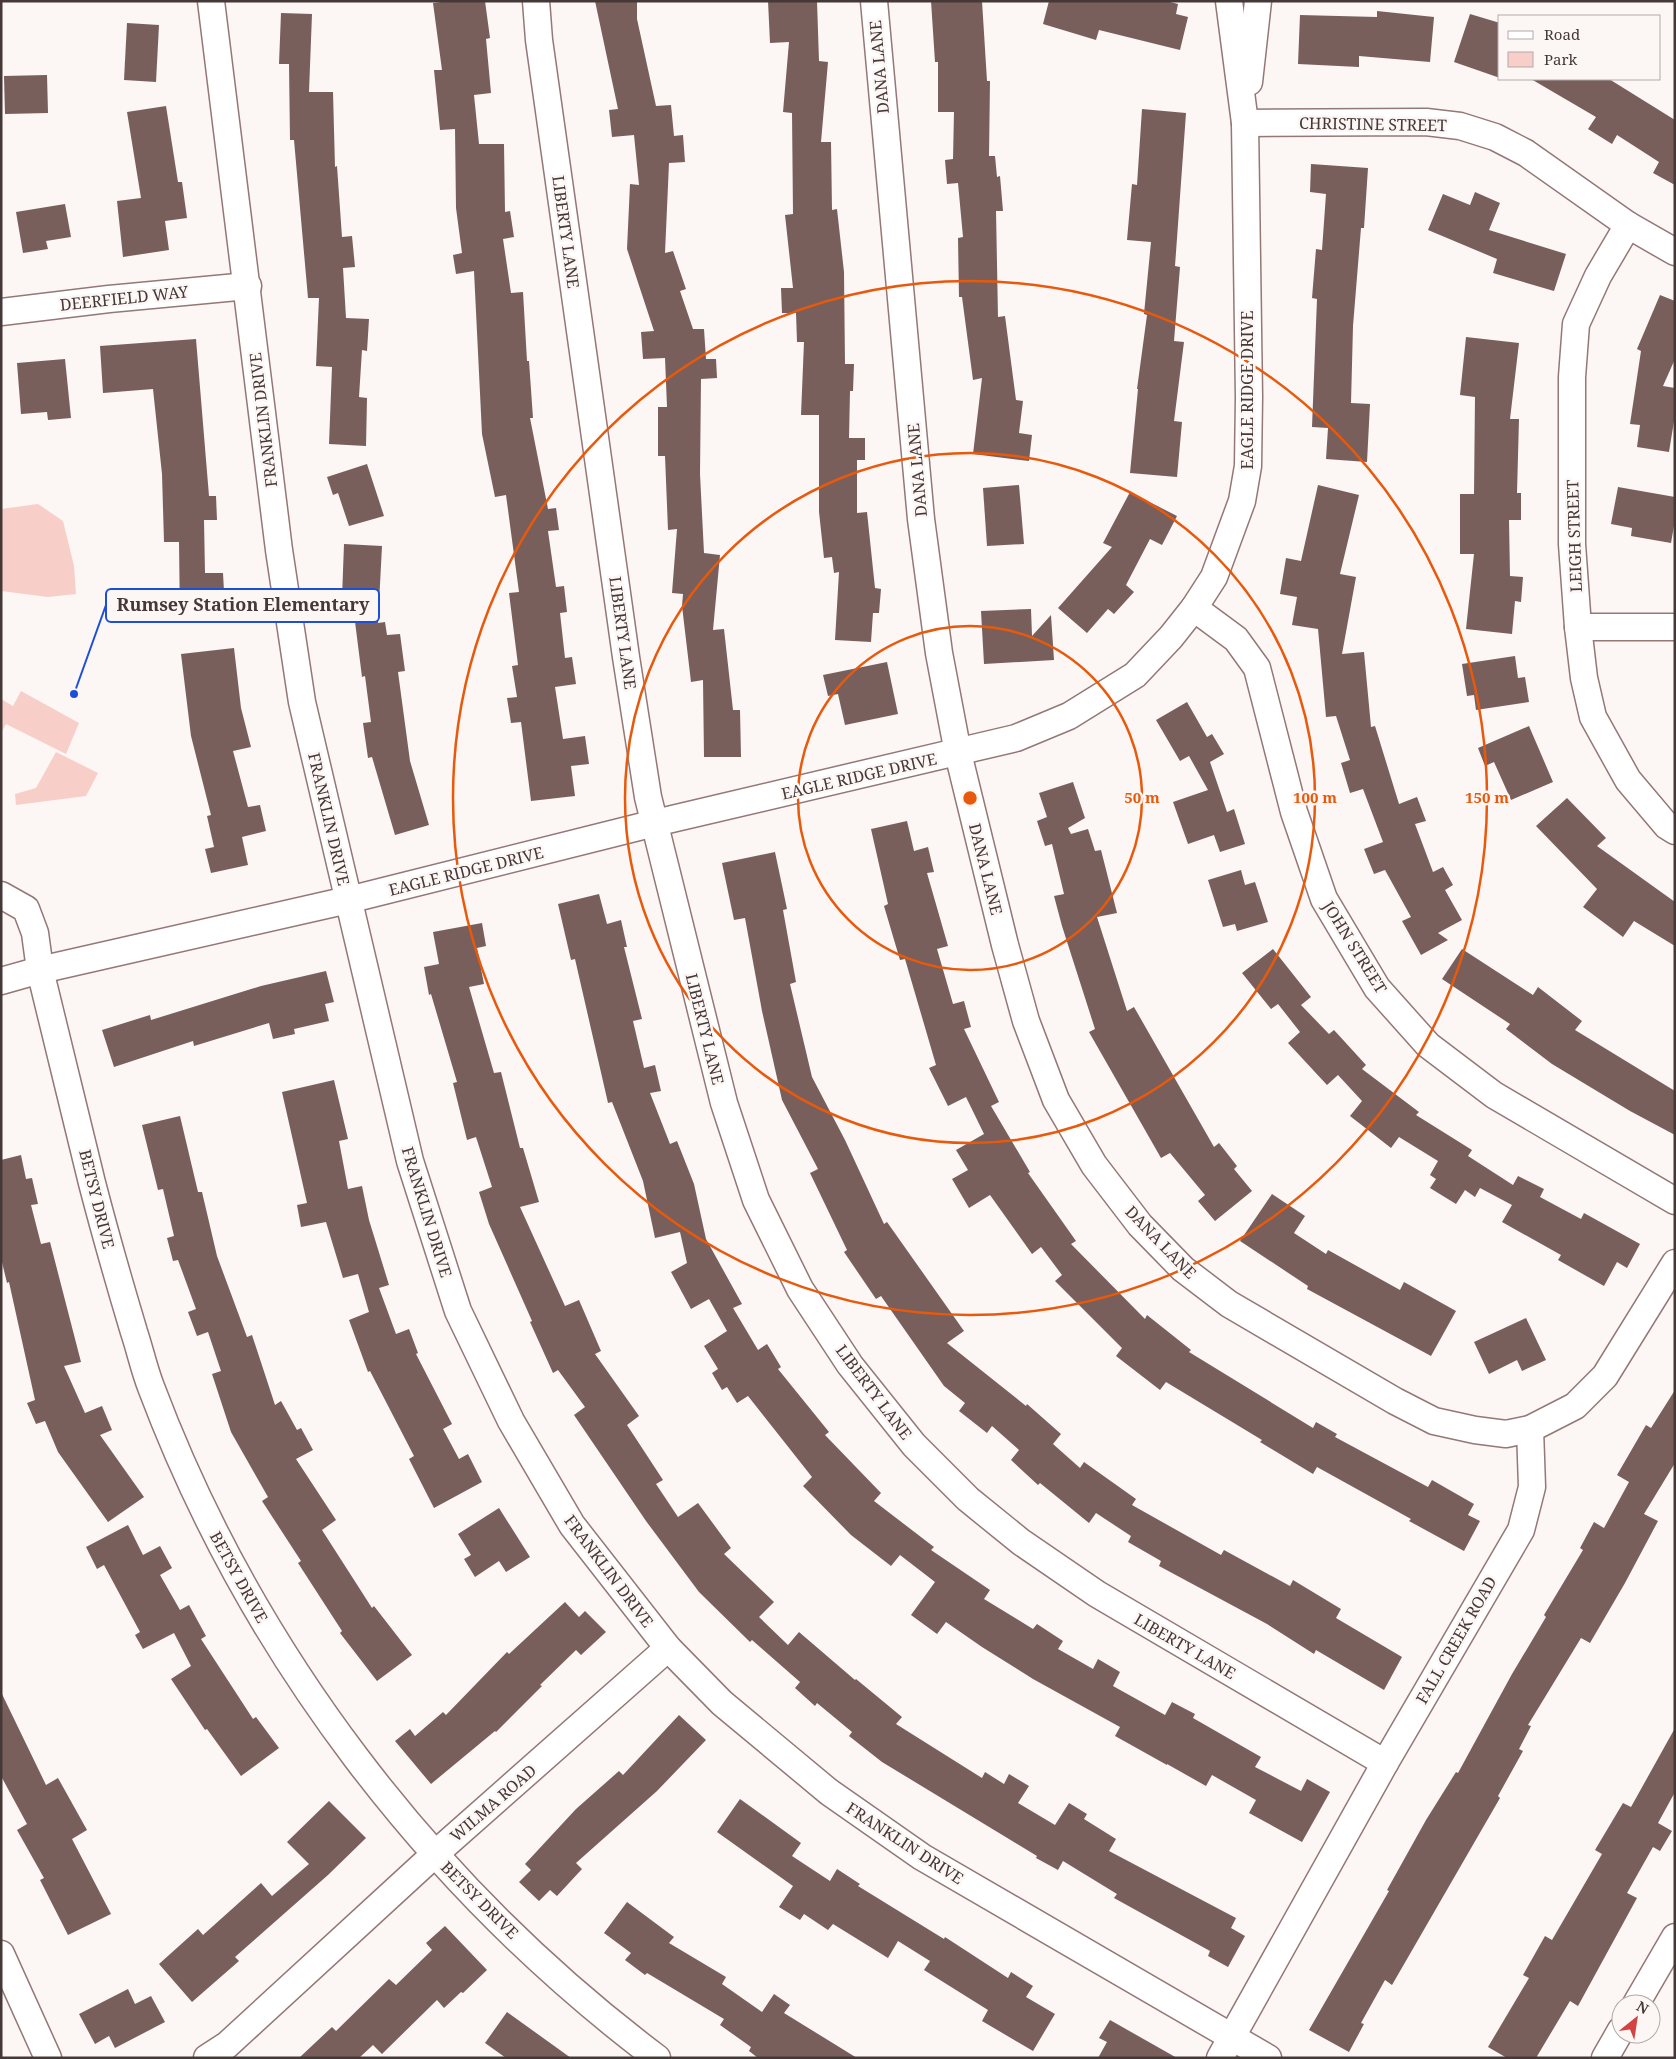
<svg xmlns="http://www.w3.org/2000/svg" width="1676" height="2059" font-family="'Noto Serif',serif">
<style>
.green{fill:#f8cec9}
.building{fill:#785f5c}
.lines{fill:none;stroke-linecap:round;stroke-linejoin:round}
.street-casing{stroke:#937875;stroke-width:29}
.street{stroke:#fff;stroke-width:26}
.ring{fill:none;stroke:#e8590c;stroke-width:2.5}
.labels{text-anchor:middle;stroke-width:5;stroke-linejoin:round;paint-order:stroke}
.street-label{font-size:16px;fill:#453938;stroke:#fcf6f5}
.centre{fill:#e8590c;stroke:#fcf6f5;stroke-width:2.5}
.ring-label{font-size:15px;text-anchor:middle;font-weight:bold;fill:#e8590c;stroke:#fcf6f5;stroke-width:5;stroke-linejoin:round;paint-order:stroke}
.leader{fill:none;stroke:#1d4ed8;stroke-width:2}
.callout-dot{fill:#1d4ed8;stroke:#fcf6f5;stroke-width:2}
.callout{fill:#fcf6f5;stroke:#1d4ed8;stroke-width:2}
.callout-label{font-size:18px;text-anchor:middle;font-weight:bold;fill:#453938}
</style>
<rect width="100%" height="100%" fill="#fcf6f5"/>
<g class="green">
<path d="M38 504 63 521 74 566 76 594 48 597 1 591V509Z"/>
<path d="M21 691 79 723 66 754 6 724 1 733V699L13 706Z"/>
<path d="M56 752 98 773 86 796 16 805 15 794 36 788Z"/>
</g>
<g class="building">
<path d="M449 1H485L490 38 486 39 491 93 474 95 479 144H504L505 212 510 211 514 237 503 239 511 293 523 292 527 361H529L533 418H530L548 509 556 508 559 530 548 531 556 587 564 586 567 612 560 613 565 658 572 657 576 684 555 687 563 739 585 736 589 764 571 766 575 796 531 801 521 722 511 723 507 698 517 697 512 666 518 665 509 593 519 592 506 495 495 497 482 434 474 271 456 274 453 255 462 253 456 208 455 129 440 130 434 70H442L433 3Z"/>
<path d="M595 1H637V19L656 106 671 105 674 136 683 135 685 162 669 163 665 253 673 251 686 289 680 291 693 329H704L706 359H716L717 378 701 379 700 474 704 553 720 555 713 630 724 629 733 710H740L741 757H704L703 680 691 682 682 606 683 594 672 593 677 529 668 530 665 456H658V407H667L665 358 643 359 641 332 654 331 627 249 630 184 639 185 634 135 612 137 609 110 618 109Z"/>
<path d="M768 1H817L819 61 828 62 821 142H831L832 210 837 209 844 272 845 364H854L853 391H850L849 438H865V460H857V513L867 512 875 588 881 589 879 613H873L871 642 835 640 839 572 834 573 832 557 824 558 819 512V415H801L804 342H797L796 313H782L781 288H793L785 215 793 214 792 113 783 112 789 42 770 43Z"/>
<path d="M931 1H982L987 81H990L989 156H995L997 177 1000 176 1003 211H996L998 317 1005 316 1016 400 1023 401 1019 433 1032 435 1029 461 973 454 982 378 973 380 962 297H959L958 238 963 237 958 183 947 184 945 160 953 159 954 112H938V62H935Z"/>
<path d="M1049 1H1166L1178 4 1176 14 1188 17 1180 50 1099 30 1096 40 1043 24Z"/>
<path d="M1377 11 1434 17 1430 62 1359 56V67L1298 64 1300 15 1377 17Z"/>
<path d="M281 13 312 14 309 92H333L335 167 337 166 342 237 352 236 355 267 343 268 346 318 369 319 367 351 362 350 359 397 367 398 366 446 329 444 332 367 316 366 319 298H308L294 140H290L289 64H279Z"/>
<path d="M1470 14 1500 23V78L1454 62Z"/>
<path d="M127 23 159 25 156 82 124 80Z"/>
<path d="M47 75 48 113 5 114 4 76Z"/>
<path d="M1531 79H1609L1675 120V185L1653 173 1659 162 1617 135 1612 144 1588 129 1596 117Z"/>
<path d="M166 106 178 182H182L187 218 165 221 169 250 123 257 117 201 141 198 127 112Z"/>
<path d="M1142 109 1186 113 1175 266 1180 267 1174 341 1184 342 1174 421 1182 422 1177 477 1130 473 1138 389H1137L1147 315 1144 314 1151 242 1127 240 1132 184 1137 185Z"/>
<path d="M1311 164 1368 168 1364 228H1361L1353 326 1351 403 1370 404 1367 462 1326 459 1328 428 1312 427 1317 299 1312 298 1316 249 1322 250 1326 194 1310 192Z"/>
<path d="M1475 192 1500 203 1489 230 1566 254 1554 291 1493 273 1497 259 1428 230 1443 194 1470 205Z"/>
<path d="M65 204 71 237 46 241 48 249 23 253 16 212Z"/>
<path d="M1660 295 1675 301V359L1663 386 1675 388V415L1669 452 1637 447 1640 425 1630 424 1641 351 1637 349Z"/>
<path d="M1466 337 1519 343 1510 419H1519L1517 493H1521V520H1509L1510 576 1523 577 1521 602 1515 601 1512 634 1466 629 1474 554H1460V494H1474L1475 397 1460 395Z"/>
<path d="M196 339 209 496H216L217 520H204L205 573H223L224 591H215L216 621H180L179 542H164L162 474 153 389 103 393 100 346Z"/>
<path d="M65 359 71 418 48 420 47 412 21 414 17 363Z"/>
<path d="M367 464 384 516 349 526 338 493 333 495 327 477Z"/>
<path d="M1019 485 1024 544 987 546 983 488Z"/>
<path d="M1318 485 1359 495 1340 574 1356 577 1342 654 1364 652 1371 727 1375 726 1399 804 1417 797 1426 821 1415 824 1433 872 1443 867 1453 885 1445 890 1462 920 1438 933 1448 940 1421 955 1402 921 1411 917 1385 870 1374 874 1364 849 1383 842 1363 789 1350 793 1341 763 1350 760 1336 716 1326 717 1318 629 1292 625 1297 597 1280 594 1286 558 1301 561Z"/>
<path d="M1618 487 1675 497V520L1671 543 1631 536 1632 528 1611 524Z"/>
<path d="M1130 492 1177 516 1162 545 1150 539 1126 585 1134 592 1114 614 1108 609 1087 633 1058 608 1112 547 1103 543Z"/>
<path d="M344 544 382 546 378 623 385 622 387 635 400 634 405 671 398 672 410 761 429 825 395 835 372 757 368 758 363 723 371 722 365 676 362 677 352 598H342Z"/>
<path d="M1031 609 1032 636 1051 615 1054 660 984 664 981 611Z"/>
<path d="M234 648 241 708 251 747 233 751 248 807 260 805 266 831 242 837 248 865 211 873 205 849 214 847 207 816 211 815 191 736 181 654Z"/>
<path d="M1515 656 1518 678 1525 677 1529 702 1476 710 1474 695 1467 696 1462 664Z"/>
<path d="M887 662 898 714 845 725 838 694 828 696 823 675Z"/>
<path d="M1187 702 1207 737 1212 734 1224 754 1210 762 1227 812 1234 809 1245 844 1220 852 1214 835 1188 844 1173 802 1208 790 1189 756 1180 761 1156 720Z"/>
<path d="M1529 726 1553 782 1511 800 1494 762 1485 766 1478 748Z"/>
<path d="M1073 782 1085 818 1068 828 1071 834 1088 829 1095 851 1101 850 1117 913 1097 917 1127 1011 1134 1007 1214 1147 1219 1143 1237 1166 1234 1169 1252 1191 1215 1221 1198 1201 1205 1195 1170 1153 1161 1158 1089 1032 1095 1029 1062 926 1054 896 1064 894 1052 844 1045 846 1037 821 1047 817 1039 793Z"/>
<path d="M1567 798 1606 838 1597 846 1675 902V946L1634 921 1623 937 1583 907 1597 889 1536 826Z"/>
<path d="M907 821 914 851 928 847 934 872 927 873 948 946 937 949 953 1004 964 1001 971 1027 964 1029 999 1102 991 1106 1030 1172 1028 1173 1076 1241 1071 1244 1145 1319 1147 1315 1191 1350 1189 1352 1313 1428 1316 1422 1337 1434 1335 1437 1428 1487 1432 1480 1474 1504 1468 1515 1480 1521 1464 1551 1409 1521 1411 1519 1317 1467 1313 1474 1260 1442 1262 1440 1166 1382 1160 1390 1116 1356 1122 1348 1055 1281 1062 1275 1041 1247 1032 1254 990 1195 969 1208 952 1179 968 1170 956 1150 984 1134 966 1097 948 1106 929 1068 936 1065 905 959 900 960 884 906 888 904 871 829Z"/>
<path d="M775 852 787 909 783 910 796 982 790 984 812 1077 845 1140 884 1224 887 1222 964 1331 947 1343 1026 1406 1027 1404 1061 1434 1053 1444 1080 1468 1084 1462 1136 1499 1132 1505 1221 1555 1224 1550 1290 1586 1293 1580 1341 1609 1336 1618 1402 1657 1384 1690 1316 1650 1314 1654 1267 1624 1159 1566 1161 1561 1128 1542 1131 1536 1096 1513 1089 1523 1040 1483 1038 1485 1011 1460 1019 1450 992 1426 987 1433 959 1411 965 1403 944 1386 881 1296 876 1299 844 1252 847 1250 810 1173 818 1169 782 1100 762 1011 745 918 734 920 722 863Z"/>
<path d="M1241 870 1245 885 1255 882 1268 922 1237 931 1235 924 1223 927 1208 880Z"/>
<path d="M599 894 607 924 621 920 627 947H624L642 1019 633 1021 644 1068 655 1065 661 1091 650 1093 670 1144 677 1141 694 1184 706 1239 742 1304 733 1308 758 1350 767 1344 781 1367 778 1369 829 1432 825 1435 881 1493 874 1501 934 1547 931 1550 990 1590 984 1599 1033 1629 1037 1624 1063 1641 1058 1649 1093 1669 1098 1659 1120 1672 1113 1686 1165 1715 1172 1702 1195 1714 1193 1718 1261 1757 1255 1767 1301 1791 1307 1779 1330 1792 1302 1842 1249 1813 1256 1800 1212 1775 1206 1786 1167 1764V1765L1115 1736 1120 1727 1033 1679 982 1647 946 1622 937 1634 911 1615 935 1582 900 1555 891 1566 851 1535 803 1486 812 1477 748 1396 737 1403 727 1387 722 1390 712 1373 718 1369 704 1346 727 1331 709 1299 691 1309 671 1272 687 1263 680 1232 655 1238 643 1181 612 1102 608 1103 575 959 571 960 558 904Z"/>
<path d="M482 923 486 946 477 948 484 984 469 987 494 1073 501 1072 520 1148H523L539 1202 520 1207 565 1306 579 1300 601 1351 595 1354 639 1416 627 1425 663 1480 656 1484 678 1517 698 1503 731 1548 724 1554 774 1602 759 1617 788 1645 799 1632 855 1680 856 1679 902 1717 896 1724 982 1778 985 1772 1004 1784 1009 1774 1029 1786 1018 1803 1055 1825 1069 1803 1087 1814 1084 1819 1116 1839 1109 1851 1236 1918 1231 1928 1245 1936 1228 1967 1208 1956 1210 1951 1114 1898 1117 1894 1063 1861 1058 1870 1036 1858 1037 1856 882 1762 849 1736 852 1732 817 1703 815 1706 795 1688 800 1682 752 1640 750 1642 699 1592 646 1521 574 1415 585 1407 558 1370 553 1373 530 1322 532 1321 489 1224 479 1192 492 1187 476 1137 467 1140 453 1083 457 1082 431 994 429 995 424 967 439 964 433 932Z"/>
<path d="M1273 949 1311 997 1301 1005 1329 1034 1334 1030 1366 1065 1362 1069 1419 1112 1416 1115 1472 1150 1468 1156 1513 1185 1518 1176 1544 1189 1540 1197 1581 1219 1584 1213 1640 1244 1627 1268 1617 1262 1604 1286 1558 1260 1561 1255 1502 1222 1512 1205 1480 1188 1475 1197 1465 1190 1456 1204 1430 1188 1436 1179 1430 1175 1438 1161 1399 1137 1391 1148 1350 1116 1362 1101 1338 1075 1327 1085 1288 1043 1300 1032 1278 1004 1271 1009 1242 973Z"/>
<path d="M1462 949 1533 995 1538 987 1582 1021 1575 1030 1675 1091V1135L1630 1111 1552 1064 1506 1029 1510 1024 1442 979Z"/>
<path d="M326 971 334 1002 325 1004 329 1021 294 1029 295 1034 273 1039 269 1023 194 1046 193 1041 114 1067 102 1030 150 1015 151 1020 261 986Z"/>
<path d="M334 1080 348 1139 339 1141 348 1189 362 1186 369 1220 389 1285 379 1288 396 1334 409 1329 418 1353 416 1354 452 1424 443 1429 459 1459 468 1454 482 1482 434 1508 409 1459 414 1456 370 1371 368 1372 349 1320 369 1312 358 1274 343 1278 326 1222 301 1227 297 1205 307 1203 282 1092Z"/>
<path d="M180 1116 198 1192H202L217 1256 247 1337 252 1335 275 1405 281 1401 297 1430 301 1428 313 1450 296 1459 336 1520 322 1530 372 1608 374 1606 412 1655 377 1681 340 1633 342 1631 298 1563 301 1561 262 1501 268 1497 231 1432 212 1374 221 1371 208 1332 197 1336 188 1312 196 1309 178 1260 173 1261 167 1238 174 1236 163 1189 158 1190 142 1125Z"/>
<path d="M21 1155 26 1179 32 1178 38 1204 31 1205 41 1244 50 1242 81 1362 64 1366 85 1413 102 1406 112 1430 100 1435 144 1497 108 1522 58 1452 45 1421 36 1424 27 1403 35 1400 9 1282 7 1283 1 1258V1160Z"/>
<path d="M1272 1194 1305 1216 1294 1233 1326 1254 1328 1250 1400 1290 1404 1282 1456 1311 1431 1356 1307 1289 1308 1286 1240 1241Z"/>
<path d="M1526 1318 1546 1360 1522 1371 1517 1360 1489 1374 1474 1342Z"/>
<path d="M1675 1390V1463L1644 1514 1658 1521 1625 1583 1590 1643 1581 1638 1528 1725 1531 1726 1519 1749 1523 1751 1498 1796 1500 1798 1392 1985 1385 1980 1361 2023 1364 2024 1349 2052 1309 2030 1389 1891 1387 1890 1426 1820 1456 1772 1458 1773 1512 1674 1546 1617 1544 1615 1583 1550 1580 1548 1594 1522 1604 1528 1629 1482 1617 1475 1646 1425 1651 1428Z"/>
<path d="M499 1508 530 1557 506 1572 499 1561 475 1577 464 1559 471 1555 458 1534Z"/>
<path d="M128 1525 143 1555 160 1546 172 1568 160 1575 180 1610 189 1605 206 1636 201 1639 253 1719 256 1717 279 1748 241 1776 207 1729 205 1730 171 1679 191 1666 174 1633 143 1649 135 1635 140 1632 104 1565 97 1569 86 1547Z"/>
<path d="M565 1602 579 1617 585 1611 606 1632 581 1655 576 1650 540 1685 542 1686 496 1732 495 1731 431 1784 395 1741 410 1729 415 1736 443 1712 446 1715 507 1652 509 1654Z"/>
<path d="M1 1692 46 1785 58 1778 87 1830 72 1839 111 1914 68 1935 40 1880 44 1878 17 1830 27 1824 1 1776Z"/>
<path d="M679 1715 706 1740 657 1791 576 1863 582 1869 557 1896 550 1890 539 1901 519 1882 531 1870 525 1864 576 1809 619 1771 623 1775Z"/>
<path d="M1675 1728V1792L1658 1823 1672 1831 1660 1851 1653 1847 1627 1893 1637 1898 1578 2006 1570 2001 1536 2058H1507L1488 2047 1529 1978 1523 1975 1545 1936 1552 1940 1602 1854 1595 1850 1623 1803 1631 1807Z"/>
<path d="M740 1799 801 1843 792 1856 830 1881 837 1869 860 1884 858 1886 944 1939 945 1937 1008 1978 1011 1972 1033 1986 1026 1997 1055 2014 1033 2051 982 2021 988 2010 924 1970 930 1961 898 1941 888 1958 833 1924 828 1930 804 1914 800 1920 779 1907 793 1886 717 1832Z"/>
<path d="M329 1801 366 1838 328 1875 235 1957 239 1961 192 2002 159 1964 198 1929 203 1935 261 1883 272 1896 309 1864 287 1842Z"/>
<path d="M627 1902 674 1937 669 1943 726 1977 722 1984 762 2012 774 1994 790 2005 784 2013 857 2058H758L749 2051 751 2047 720 2025 724 2019 647 1973 645 1975 625 1960 631 1953 604 1933Z"/>
<path d="M445 1926 487 1970 463 1993 461 1992 444 2008 437 2000 382 2054 373 2045 359 2058H299L332 2027 336 2031 389 1979 396 1985 432 1950 426 1943Z"/>
<path d="M128 1989 135 2004 151 1996 165 2022 115 2048 109 2036 95 2044 79 2014Z"/>
<path d="M507 2012 571 2058H506L485 2043Z"/>
<path d="M1110 2020 1177 2058H1098L1107 2042 1099 2038Z"/>
</g>
<g class="lines">
<defs>
<g id="street">
<path d="M211 1 279 550 302 702 410 1161 458 1311 511 1421 572 1525 668 1648 722 1703 829 1792 922 1857 1268 2058"/>
<path d="M536 1 539 40 626 657 648 797 724 1103 756 1200 800 1289 850 1365 914 1445 968 1499 1021 1542 1097 1594 1385 1763"/>
<path d="M874 1 921 519 939 653 958 753 1005 945 1026 1021 1056 1100 1094 1165 1140 1225 1183 1269 1229 1304 1395 1401 1434 1421 1475 1430 1506 1434 1530 1429 1575 1406 1605 1376 1675 1263"/>
<path d="M1249 82 1258 1"/>
<path d="M1245 123 1426 122 1460 126 1495 137 1526 153 1628 225 1675 252"/>
<path d="M1628 225 1598 276 1576 324 1572 377V544L1578 627 1584 678 1593 717 1628 780 1667 826 1675 831"/>
<path d="M1 312 109 299 248 286"/>
<path d="M1194 608 1236 639 1257 668 1294 812 1324 899 1377 988 1428 1045 1494 1095 1675 1201"/>
<path d="M1578 627H1675"/>
<path d="M1 895 26 909 35 933 40 970C57 1041 75 1112 92 1183 105 1233 119 1282 134 1332 140 1350 144 1369 151 1387 251 1653 430 1887 657 2058"/>
<path d="M1 981 40 970 348 900 655 823 1016 738 1069 716 1135 675 1171 637 1194 608 1214 577 1242 501 1248 466 1249 397 1245 123 1229 1"/>
<path d="M1 1954 48 2058"/>
<path d="M1636 2004 1675 1937"/>
<path d="M207 2058 227 2045 435 1854 668 1648"/>
<path d="M1220 2058 1385 1763 1521 1530 1532 1487 1530 1429"/>
<path d="M1605 2058 1621 2030"/>
</g>
</defs>
<use href="#street" class="street-casing"/>
<use href="#street" class="street"/>
</g>
<g class="ring">
<circle cx="970" cy="798" r="172"/>
<circle cx="970" cy="798" r="345"/>
<circle cx="970" cy="798" r="517"/>
</g>
<g class="labels">
<g class="street-label">
<text transform="translate(879 67) rotate(-95)" y="6">DANA LANE</text>
<text transform="translate(1373 124) rotate(1)" y="6">CHRISTINE STREET</text>
<text transform="translate(566 232) rotate(82)" y="6">LIBERTY LANE</text>
<text transform="translate(124 298) rotate(-6)" y="6">DEERFIELD WAY</text>
<text transform="translate(1247 390) rotate(-90)" y="6">EAGLE RIDGE DRIVE</text>
<text transform="translate(263 420) rotate(-97)" y="6">FRANKLIN DRIVE</text>
<text transform="translate(917 470) rotate(-95)" y="6">DANA LANE</text>
<text transform="translate(1574 536) rotate(-92)" y="6">LEIGH STREET</text>
<text transform="translate(623 633) rotate(82)" y="6">LIBERTY LANE</text>
<text transform="translate(859 776) rotate(-13)" y="6">EAGLE RIDGE DRIVE</text>
<text transform="translate(329 819) rotate(77)" y="6">FRANKLIN DRIVE</text>
<text transform="translate(986 869) rotate(76)" y="6">DANA LANE</text>
<text transform="translate(466 871) rotate(-14)" y="6">EAGLE RIDGE DRIVE</text>
<text transform="translate(1355 947) rotate(58)" y="6">JOHN STREET</text>
<text transform="translate(705 1029) rotate(76)" y="6">LIBERTY LANE</text>
<text transform="translate(97 1199) rotate(76)" y="6">BETSY DRIVE</text>
<text transform="translate(427 1212) rotate(73)" y="6">FRANKLIN DRIVE</text>
<text transform="translate(1161 1242) rotate(46)" y="6">DANA LANE</text>
<text transform="translate(874 1392) rotate(53)" y="6">LIBERTY LANE</text>
<text transform="translate(609 1571) rotate(53)" y="6">FRANKLIN DRIVE</text>
<text transform="translate(239 1577) rotate(61)" y="6">BETSY DRIVE</text>
<text transform="translate(1456 1640) rotate(-60)" y="6">FALL CREEK ROAD</text>
<text transform="translate(1185 1646) rotate(30)" y="6">LIBERTY LANE</text>
<text transform="translate(493 1803) rotate(-41)" y="6">WILMA ROAD</text>
<text transform="translate(905 1843) rotate(33)" y="6">FRANKLIN DRIVE</text>
<text transform="translate(480 1900) rotate(45)" y="6">BETSY DRIVE</text>
</g>
</g>
<circle cx="970" cy="798" r="8" class="centre"/>
<g class="ring-label">
<text x="1142" y="803">50 m</text>
<text x="1315" y="803">100 m</text>
<text x="1487" y="803">150 m</text>
</g>
<path class="leader" d="M74 694L106 605"/>
<circle class="callout-dot" cx="74" cy="694" r="5"/>
<rect class="callout" x="106" y="589" width="273" height="33" rx="5"/>
<g class="callout-label">
<text x="243" y="611">Rumsey Station Elementary</text>
</g>
<rect width="1676" height="2059" fill="none" stroke="#453938" stroke-width="5"/>
<rect x="1498" y="15" width="162" height="65" fill="#fcf6f5" stroke="#b3aaa9"/>
<rect x="1508" y="31" width="25" height="8" fill="#ffffff" stroke="#b3aaa9"/>
<text x="1544" y="40" font-size="15" fill="#453938">Road</text>
<rect x="1508" y="52" width="25" height="15" fill="#f8cec9" stroke="#b3aaa9"/>
<text x="1544" y="65" font-size="15" fill="#453938">Park</text>
<g transform="translate(1636 2019) rotate(30)"><circle r="24" fill="#fcf6f5" stroke="#b3aaa9"/>
<path d="M0-4L9 19L0 12L-9 19Z" fill="#d24343"/>
<text y="-8" font-size="14" font-weight="bold" text-anchor="middle" fill="#453938">N</text>
</g>
</svg>
